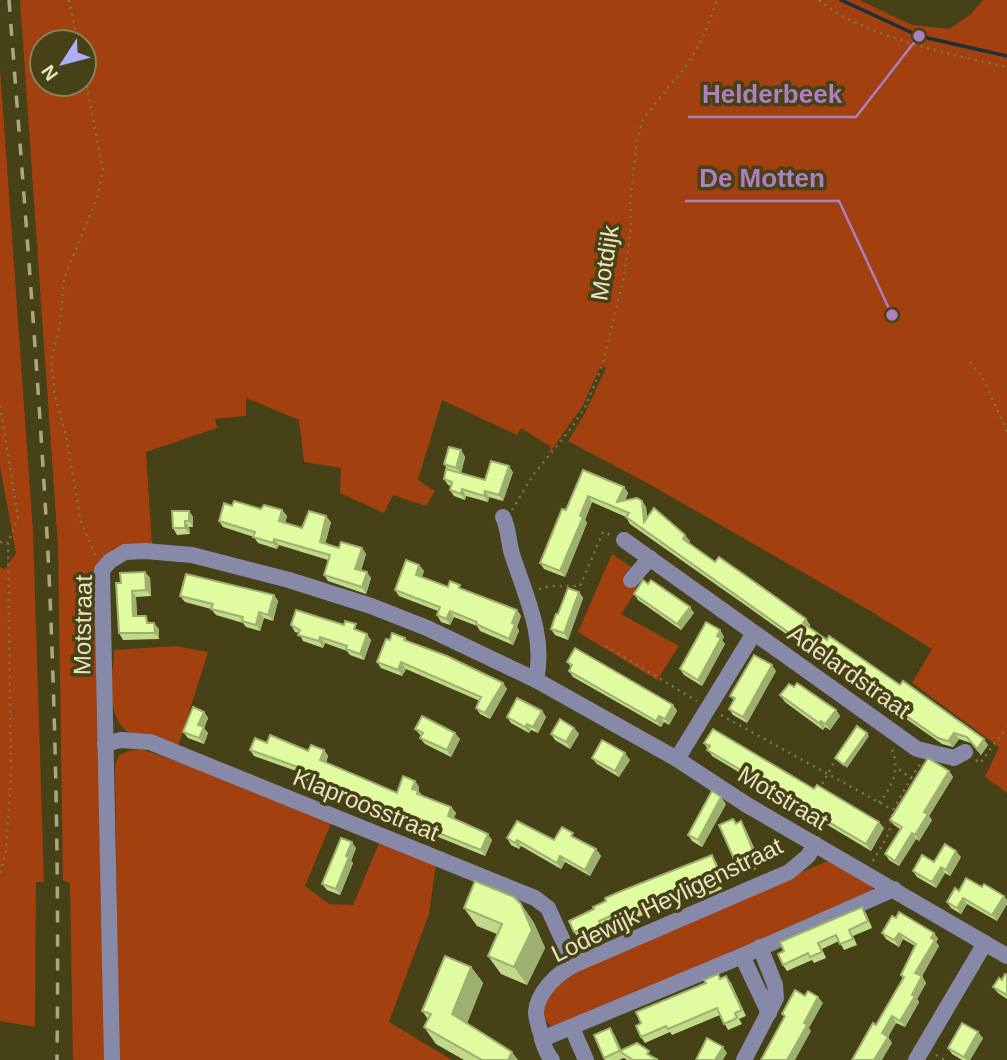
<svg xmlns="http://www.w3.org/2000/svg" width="1007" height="1060" font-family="Arial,sans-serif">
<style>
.green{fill:#a24010;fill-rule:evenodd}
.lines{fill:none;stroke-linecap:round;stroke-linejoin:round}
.stream{stroke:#1c3239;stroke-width:3.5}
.path{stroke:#7b764d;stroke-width:2.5;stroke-dasharray:2 5;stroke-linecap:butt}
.minor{stroke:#8789a8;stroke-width:16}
.rail{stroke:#aca77f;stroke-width:3.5;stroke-dasharray:12 12;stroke-linecap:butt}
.wall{fill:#c2d98a}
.shaded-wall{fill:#9eb070}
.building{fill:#e1fca0;stroke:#9eb070;stroke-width:2}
.labels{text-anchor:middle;stroke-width:7;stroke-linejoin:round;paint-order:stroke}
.street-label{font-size:24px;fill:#e9e4be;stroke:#474117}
.leader{fill:none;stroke:#ac7fbf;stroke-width:2.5}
.callout-dot{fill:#ac7fbf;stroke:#474117;stroke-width:2.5}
.callout-label{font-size:26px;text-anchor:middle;font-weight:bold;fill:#ac7fbf;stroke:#474117;stroke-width:7;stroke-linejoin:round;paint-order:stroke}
</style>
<rect width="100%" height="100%" fill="#474117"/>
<g class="green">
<path d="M20 0H859L912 25 949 29 970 15 983 0H1007V793L985 777 999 747 912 683 932 649 872 612 649 484 568 441 585 413 606 368 601 365 582 407 547 456 551 447 521 428 517 435 442 400 418 480 435 491 426 506 393 495 384 513 340 493 341 468 304 462 299 420 246 398V416L215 419 217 428 146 452 152 546 107 555V1060H73L70 883 63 880 58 546ZM42 42H84V84H42Z"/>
<path d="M0 68 33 531 44 882H36L35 1027 0 1021V567L5 569 16 553 0 466Z"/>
<path d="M612 554 631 567 623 576 638 588 621 614 679 646 657 680 578 632Z"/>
<path d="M176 646 208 652 178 747 152 734 129 733C104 714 113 678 114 650Z"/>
<path d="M141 749 207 772 332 821 305 886 329 904 353 905 380 841 436 863 429 914 389 1022 452 1060H119L115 765 119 755 128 751Z"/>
<path d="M833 861 873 886V890L558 1028 551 1026 544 1019 543 1003 570 972 825 862Z"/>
</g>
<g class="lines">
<path class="stream" d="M841 0 919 36 1007 56"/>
<g class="path">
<path d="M69 0 78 42"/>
<path d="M819 0C862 36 952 55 1007 67"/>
<path d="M84 72 103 170 97 198 64 279 60 324 51 360 55 396 66 436 81 522 96 556"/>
<path d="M970 362 984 380 1007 432"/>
<path d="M0 406 18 517 8 543 11 777 6 850 0 874"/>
<path d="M512 510 534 474 572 427 585 407 595 384 603 363 624 276 631 228 630 203 637 140 643 119 689 62 705 33 717 0"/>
<path d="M0 542 8 543"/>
<path d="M539 589 551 586H580L603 532 611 535"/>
<path d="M606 646 697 701"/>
<path d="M721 715 893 810"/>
<path d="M849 739 858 724"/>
<path d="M976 760 980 763 1007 727"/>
<path d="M911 778 921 763"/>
<path d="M819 790 836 759"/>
<path d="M879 803C893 784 900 772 892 749"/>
<path d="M873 861 889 833 893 810 911 778 897 768"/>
<path d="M936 1055 945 1060"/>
</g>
<g class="minor">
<path d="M503 517C509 529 508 541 512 554 525 595 546 636 536 680"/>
<path d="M624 540 917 749 954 758 965 752"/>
<path d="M631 580 650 558"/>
<path d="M105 744 121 740 150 742 535 898 548 908 574 965"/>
<path d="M677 759 754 633"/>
<path d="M742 956 769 1013"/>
<path d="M572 1028 586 1060"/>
<path d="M542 1039 742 956 894 889"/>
<path d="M112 1060 102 570 110 561 125 552 145 551 192 555 289 580 371 606 427 628 536 680 677 759 747 805 1007 956"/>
<path d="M552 1060C546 1053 543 1044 541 1034 539 1027 536 1019 536 1012 537 992 558 973 574 965L789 872 808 856 815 844"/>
<path d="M744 1060 776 998 775 985 760 947"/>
<path d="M916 1060 985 943"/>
</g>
<path class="rail" d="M9 0C23 184 38 369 48 553 56 722 59 891 57 1060"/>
</g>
<g class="wall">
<path d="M461 450 465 457 461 473 485 480 513 472 503 501 489 497 488 502 466 496 465 500 454 496 450 490 451 486 448 485 444 479 447 469 444 464Z"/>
<path d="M583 470 624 487 628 493 625 501H642L646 507 647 517 690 541 688 543 715 562 806 619 810 625 809 627 827 640 900 685 988 745 981 755 971 743 959 739 953 747 942 744 892 709 888 703 889 701 878 694 876 697 827 663 823 657 824 654 812 646 809 650 630 524 626 517 592 502 585 520 587 523 565 577 544 569 540 563 566 510Z"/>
<path d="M261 509 282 510 287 516 285 523 302 528 331 522 325 544 339 548H362L366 554 361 570 371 578 366 594 328 581 324 575 328 560 279 545 277 549 258 543 254 537 223 527 219 521Z"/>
<path d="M189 511 193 517V527H189L190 534 177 535 173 528Z"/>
<path d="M419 565 424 571 422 577 448 587 463 590 517 610 521 616 517 627 519 631 513 645 480 631 477 626 454 617 450 625 441 622 437 615 438 611 399 596 395 590Z"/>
<path d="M145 572 150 578 151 596 136 597 137 616 151 623 159 629V639L123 640 119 633 121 583Z"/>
<path d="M648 584 694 613 681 630 638 600 634 594Z"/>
<path d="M579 592 583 598 568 640 555 635 551 629 558 614Z"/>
<path d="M274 595 278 601 273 621 264 618 260 631 246 627 243 623 216 615 211 609 185 602 180 596Z"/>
<path d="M291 625 360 631 371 640 364 660 350 655 347 651 325 643 323 648 303 641 299 633 295 632Z"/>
<path d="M720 630 724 637 722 640 725 644 702 686 684 675 680 669Z"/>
<path d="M405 638 408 642 503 683 507 689 490 719 480 714 476 708 480 701 406 669 402 676 381 668 377 662 390 640Z"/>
<path d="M567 662 673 705 677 711 669 725 664 722 661 727 573 677 569 671 571 667Z"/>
<path d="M776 671 747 723 733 715 729 709 734 700 730 696Z"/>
<path d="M794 687 836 710 840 716 830 730 825 727 823 730 785 702 780 695Z"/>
<path d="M542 711 546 717 538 733 531 730 529 733 511 723 507 717Z"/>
<path d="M204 712 208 718 204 728 208 733 204 744 188 738 183 732Z"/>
<path d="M574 728 579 734 570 749 555 740 551 734Z"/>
<path d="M415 729 460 739 451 757 425 744 420 738 421 736Z"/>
<path d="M267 743 308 751 324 750 328 756 326 763 397 793 415 781 419 787 418 791 422 795 451 807 456 813 454 818 492 840 485 856 426 832 421 826 422 824 408 819 407 823 383 816 340 793 339 797 319 789 318 792 301 784 297 778 299 772 254 756 250 750Z"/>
<path d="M704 743 884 828 871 851 712 756Z"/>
<path d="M592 758 630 760 619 777 597 764Z"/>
<path d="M949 771 953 777 929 816 932 820 919 841 916 839 899 866 889 860 885 854 900 829 894 825 890 820Z"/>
<path d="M726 804 702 847 692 841 688 835Z"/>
<path d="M733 819 737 823 741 821 745 828 760 861 754 864 756 869 742 875 738 868Z"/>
<path d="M507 838 554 840 576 838 596 849 601 856 590 876 565 862 561 869 521 846 519 849 511 845Z"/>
<path d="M356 848 351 861 353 863 340 895 327 890 322 884Z"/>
<path d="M961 857 950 876 945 873 936 888 917 877 913 871 934 862Z"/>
<path d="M716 862 722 876 717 878 722 889 701 898 695 889 677 896 679 900 624 923 621 920 603 927 608 937 588 946 582 936 578 938 574 932Z"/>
<path d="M982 887 1004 896 1007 900V904L997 921 967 904 961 914 951 908 947 902 959 891Z"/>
<path d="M521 904 534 923 545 948 527 985 501 974 488 956 497 934 477 926 464 908Z"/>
<path d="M866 913 872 928 853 936 857 945 844 950 839 941 822 949 826 958 814 963 812 960 787 971 783 965Z"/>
<path d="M882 933H934L938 939 936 942 939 946 922 976 926 983 917 999 919 1002 905 1027 896 1023 888 1037 892 1043 876 1025 903 979 901 975 915 946 903 939 899 947 886 939Z"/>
<path d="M471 967 483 983 467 1023 518 1060H464L436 1044 424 1027 428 1019 422 1011Z"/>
<path d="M718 974 721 979 726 976 731 983 746 1016 739 1019 742 1024 728 1030 720 1015 672 1035 670 1032 645 1043 641 1037V1023L706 983Z"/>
<path d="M1007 975V999L998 993 993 987Z"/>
<path d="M614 1034 621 1050 654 1057 658 1060H627L624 1058 619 1060H605L604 1058Z"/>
<path d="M983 1038 970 1060H962L952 1054 948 1048Z"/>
</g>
<g class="shaded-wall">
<path d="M461 450 465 457 461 474 456 468Z"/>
<path d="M509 466 513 472 503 501 499 495Z"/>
<path d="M624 487 628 493 621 509 617 502Z"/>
<path d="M462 489 466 496 465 500 461 494Z"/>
<path d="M485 491 489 497 488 502 484 496Z"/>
<path d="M588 496 592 502 585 520 587 523 565 577 560 571 580 516Z"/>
<path d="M642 501 646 507 648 528 644 522Z"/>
<path d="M282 510 287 516 284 527 279 521Z"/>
<path d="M189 511 193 517V527L189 521Z"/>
<path d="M326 516 331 522 324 548 320 542Z"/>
<path d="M185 521 189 527 190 534 185 528Z"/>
<path d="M685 535 690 541 687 545 683 539Z"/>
<path d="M274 539 279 545 277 549 273 543Z"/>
<path d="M362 548 366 554 360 575 355 569Z"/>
<path d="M419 565 424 571 420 581 416 575Z"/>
<path d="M145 572 150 578 151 596 146 590Z"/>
<path d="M367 572 371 578 366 594 362 587Z"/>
<path d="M132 591 136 597 137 623 133 616Z"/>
<path d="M579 592 583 598 568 640 564 633Z"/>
<path d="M274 595 278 601 273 621 268 615Z"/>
<path d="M690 607 694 613 681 630 677 624Z"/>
<path d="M517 610 521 616 517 627 519 631 513 645 509 639 512 623Z"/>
<path d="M450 611 454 617 450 625 446 619Z"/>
<path d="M259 612 264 618 260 631 256 625Z"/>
<path d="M806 619 810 625 807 630 803 623Z"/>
<path d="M154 623 159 629V639L155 633Z"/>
<path d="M720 630 724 637 722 640 725 644 702 686 698 680Z"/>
<path d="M367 634 371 640 364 660 360 654Z"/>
<path d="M320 637 325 643 323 648 319 641Z"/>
<path d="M808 640 812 646 809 650 805 644Z"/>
<path d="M401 662 406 669 402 676 398 670Z"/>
<path d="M772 665 776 671 747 723 743 717Z"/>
<path d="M503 683 507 689 490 719 485 713Z"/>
<path d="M874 688 878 694 876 697 872 691Z"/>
<path d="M673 705 677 711 669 725 665 719Z"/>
<path d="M836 710 840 716 830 730 825 724Z"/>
<path d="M542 711 546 717 538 733 533 727Z"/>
<path d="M204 712 208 718 204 728 208 733 204 744 199 738 198 725Z"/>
<path d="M659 716 664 722 661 727 656 721Z"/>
<path d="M821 721 825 727 823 730 819 723Z"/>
<path d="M527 724 531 730 529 733 525 727Z"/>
<path d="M574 728 579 734 570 749 566 742Z"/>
<path d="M455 733 460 739 451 757 447 750Z"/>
<path d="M867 733 869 736 847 768 844 765Z"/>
<path d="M954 733 959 739 953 747 948 741Z"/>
<path d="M984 739 988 745 981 755 977 749Z"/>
<path d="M324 750 328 756 324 766 320 760Z"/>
<path d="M625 753 630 760 619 777 615 771Z"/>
<path d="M949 771 953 777 929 816 932 820 919 841 915 835 924 812Z"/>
<path d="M415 781 419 787 417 795 412 789Z"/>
<path d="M336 787 340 793 339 797 334 791Z"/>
<path d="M721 797 726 804 702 847 698 840Z"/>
<path d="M451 807 456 813 452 822 448 816Z"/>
<path d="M404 813 408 819 407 823 402 817Z"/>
<path d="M741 821 745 828 760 861 755 855Z"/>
<path d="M879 822 884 828 871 851 866 844Z"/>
<path d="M912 833 916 839 899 866 895 861Z"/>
<path d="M488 834 492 840 485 856 481 850Z"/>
<path d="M517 840 521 846 519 849 515 843Z"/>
<path d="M352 842 356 848 351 861 353 863 340 895 336 889Z"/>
<path d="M596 849 601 856 590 876 585 870Z"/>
<path d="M956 851 961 857 950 876 946 870Z"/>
<path d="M712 855 716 862 722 876 718 870Z"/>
<path d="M560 856 565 862 561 869 557 863Z"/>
<path d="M941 867 945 873 936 888 932 882Z"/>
<path d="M1004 896 1007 900V904L997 921 992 915Z"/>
<path d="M963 898 967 904 961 914 957 908Z"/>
<path d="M521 904 534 923 545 948 527 985 514 967Z"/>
<path d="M862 907 866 913 872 928 868 921Z"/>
<path d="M899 933 903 939 899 947 894 940Z"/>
<path d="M934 933 938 939 936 942 939 946 920 979 915 973Z"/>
<path d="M471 967 483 983 464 1031 452 1014Z"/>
<path d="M726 976 731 983 746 1016 742 1010Z"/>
<path d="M922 976 926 983 917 999 919 1002 905 1027 900 1021 912 995Z"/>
<path d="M818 997 823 1003 809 1028 811 1031 795 1060H787L804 1023Z"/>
<path d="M892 1016 896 1023 886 1040 882 1033Z"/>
<path d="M610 1028 614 1034 623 1053 621 1052Z"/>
<path d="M978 1032 983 1038 970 1060H966L964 1057Z"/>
<path d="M888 1037 892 1043 882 1060H874Z"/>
<path d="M723 1047 727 1053 723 1060H715Z"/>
<path d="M512 1052 518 1060H508Z"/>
</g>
<g class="building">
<path d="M449 447 461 450 456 468 444 464Z"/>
<path d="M491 461 509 466 499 495 485 491 484 496 462 489 461 494 450 490 452 482 444 479 446 469 485 480Z"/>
<path d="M583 470 624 487 617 502 637 498 642 501 644 522 654 508 685 535 683 539 715 562 719 557 777 598 806 619 803 623 827 640 829 636 900 685 903 681 984 739 977 749 967 737 954 733 948 741 938 738 888 703 890 699 874 688 872 691 823 657 826 652 808 640 805 644 626 517 629 513 588 496 580 516 583 517 560 571 540 563 562 509 566 510Z"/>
<path d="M234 501 261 509 264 505 282 510 279 521 302 528 309 511 326 516 320 542 339 548 341 542 362 548 355 569 367 572 362 587 324 575 330 555 274 539 273 543 253 537 255 532 219 521 224 503 232 506Z"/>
<path d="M172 511H189V521H185V528H173Z"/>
<path d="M406 560 419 565 416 575 448 587 450 581 460 585 459 588 517 610 512 623 515 624 509 639 476 624 477 622 450 611 446 619 437 615 440 607 395 590Z"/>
<path d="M145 572 146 590 132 591 133 616H146L147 623H154L155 633H119L116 583H121L120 573Z"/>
<path d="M186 574 274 595 268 615 259 612 256 625 242 621 243 617 211 609 213 604 180 596Z"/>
<path d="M643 580 648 584 651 580 690 607 677 624 634 594Z"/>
<path d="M568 588 579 592 564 633 551 629 556 614H558Z"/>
<path d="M296 610 344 625 345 621 356 624 354 629 367 634 360 654 346 649 347 646 320 637 319 641 298 635 300 630 291 625Z"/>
<path d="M706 622 720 630 717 636 721 638 698 680 680 669Z"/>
<path d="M392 633 405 638 404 640 447 656 503 683 485 713 476 708 481 697 401 662 398 670 377 662 386 639 390 640Z"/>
<path d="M575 648 673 705 665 719 659 716 656 721 569 671 572 665 567 662Z"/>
<path d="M754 655 772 665 743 717 729 709 735 698 730 696Z"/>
<path d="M797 683 836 710 825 724 821 721 819 723 780 695 789 684 794 687Z"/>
<path d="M517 698 542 711 533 727 527 724 525 727 507 717Z"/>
<path d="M193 707 204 712 198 725 204 727 199 738 183 732Z"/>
<path d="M422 716 455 733 447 750 420 738 423 733 415 729Z"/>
<path d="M560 719 574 728 566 742 551 734Z"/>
<path d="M857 726 867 733 844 765 835 758Z"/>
<path d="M713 729 814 789 817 785 879 822 866 844 707 750 710 746 704 743Z"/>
<path d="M270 735 308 751 311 745 324 750 320 760 397 793 403 776 415 781 412 789 418 791 417 794 451 807 448 816 488 834 481 850 421 826 423 820 404 813 402 817 378 809 336 787 334 791 315 783 314 785 297 778 301 768 250 750 255 738 267 743Z"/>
<path d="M602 740 625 753 615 771 592 758Z"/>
<path d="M928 758 949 771 924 812 928 814 915 835 912 833 895 861 885 854 902 827 890 820Z"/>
<path d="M712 791 721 797 698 840 688 835Z"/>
<path d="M733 819 736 824 741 821 755 855 749 858 751 863 738 868 719 825Z"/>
<path d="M517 821 554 840 562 827 573 833 571 836 596 849 585 870 560 856 557 863 517 840 515 843 507 838Z"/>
<path d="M341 838 352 842 346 856 349 857 336 889 322 884Z"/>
<path d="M945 844 956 851 946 870 941 867 932 882 913 871 922 855 934 862Z"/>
<path d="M712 855 718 870 713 872 718 883 696 892 692 882 673 890 675 893 619 917 617 913 599 921 603 931 584 940 579 930 574 932 569 921 594 909 593 907 606 901 605 898 624 890Z"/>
<path d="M966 878 982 887 984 884 1004 896 992 915 963 898 957 908 947 902 955 888 959 891Z"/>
<path d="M475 881 514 897 521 904 532 930 514 967 488 956 502 924 464 908Z"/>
<path d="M862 907 868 921 849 930 853 939 840 944 836 935 818 943 822 952 810 957 808 953 783 965 778 954 784 951 780 942Z"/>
<path d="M899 912 934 933 931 938 935 940 915 973 922 976 912 995 915 996 900 1021 892 1016 882 1033 888 1037 874 1060H852L873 1023 876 1025 904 977 901 975 916 944 899 933 894 940 882 933 892 916 896 918Z"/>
<path d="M445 956 471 967 452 1014 512 1052 508 1060H482L424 1027 431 1014 422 1011Z"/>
<path d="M718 974 720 979 726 976 742 1010 735 1013 737 1018 724 1024 717 1008 668 1029 666 1026 641 1037 636 1026 641 1023 636 1012 706 983 704 980Z"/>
<path d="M1005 974 1007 975V995L993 987 999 978 1002 980Z"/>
<path d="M795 990 805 996 808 991 818 997 804 1023 807 1025 787 1060H761L785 1016 782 1014Z"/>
<path d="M962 1023 978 1032 964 1057 948 1048Z"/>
<path d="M610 1028 620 1051 637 1043 649 1051 647 1054 658 1060H633L619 1051 604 1058 594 1035Z"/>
<path d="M707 1038 723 1047 715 1060H696Z"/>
</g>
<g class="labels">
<g class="street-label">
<text transform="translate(605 263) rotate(-81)" y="8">Motdijk</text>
<text transform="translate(83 625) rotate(-89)" y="8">Motstraat</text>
<text transform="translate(849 672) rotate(35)" y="8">Adelardstraat</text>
<text transform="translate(783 798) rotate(31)" y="8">Motstraat</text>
<text transform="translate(366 805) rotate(22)" y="8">Klaproosstraat</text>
<text transform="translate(667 900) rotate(-26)" y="8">Lodewijk Heyligenstraat</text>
</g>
</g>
<path class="leader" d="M919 36L856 117H688M892 315L839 201H685"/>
<g class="callout-dot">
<circle cx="919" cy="36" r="7"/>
<circle cx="892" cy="315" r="7"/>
</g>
<g class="callout-label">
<text x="772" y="103">Helderbeek</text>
<text x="762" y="187">De Motten</text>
</g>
<g transform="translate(63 63) rotate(234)"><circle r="33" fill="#474117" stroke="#88825a" stroke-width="2"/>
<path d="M0-5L12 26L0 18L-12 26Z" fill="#acaffb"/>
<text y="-10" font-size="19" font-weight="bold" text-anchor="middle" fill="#e9e4be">N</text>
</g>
</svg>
